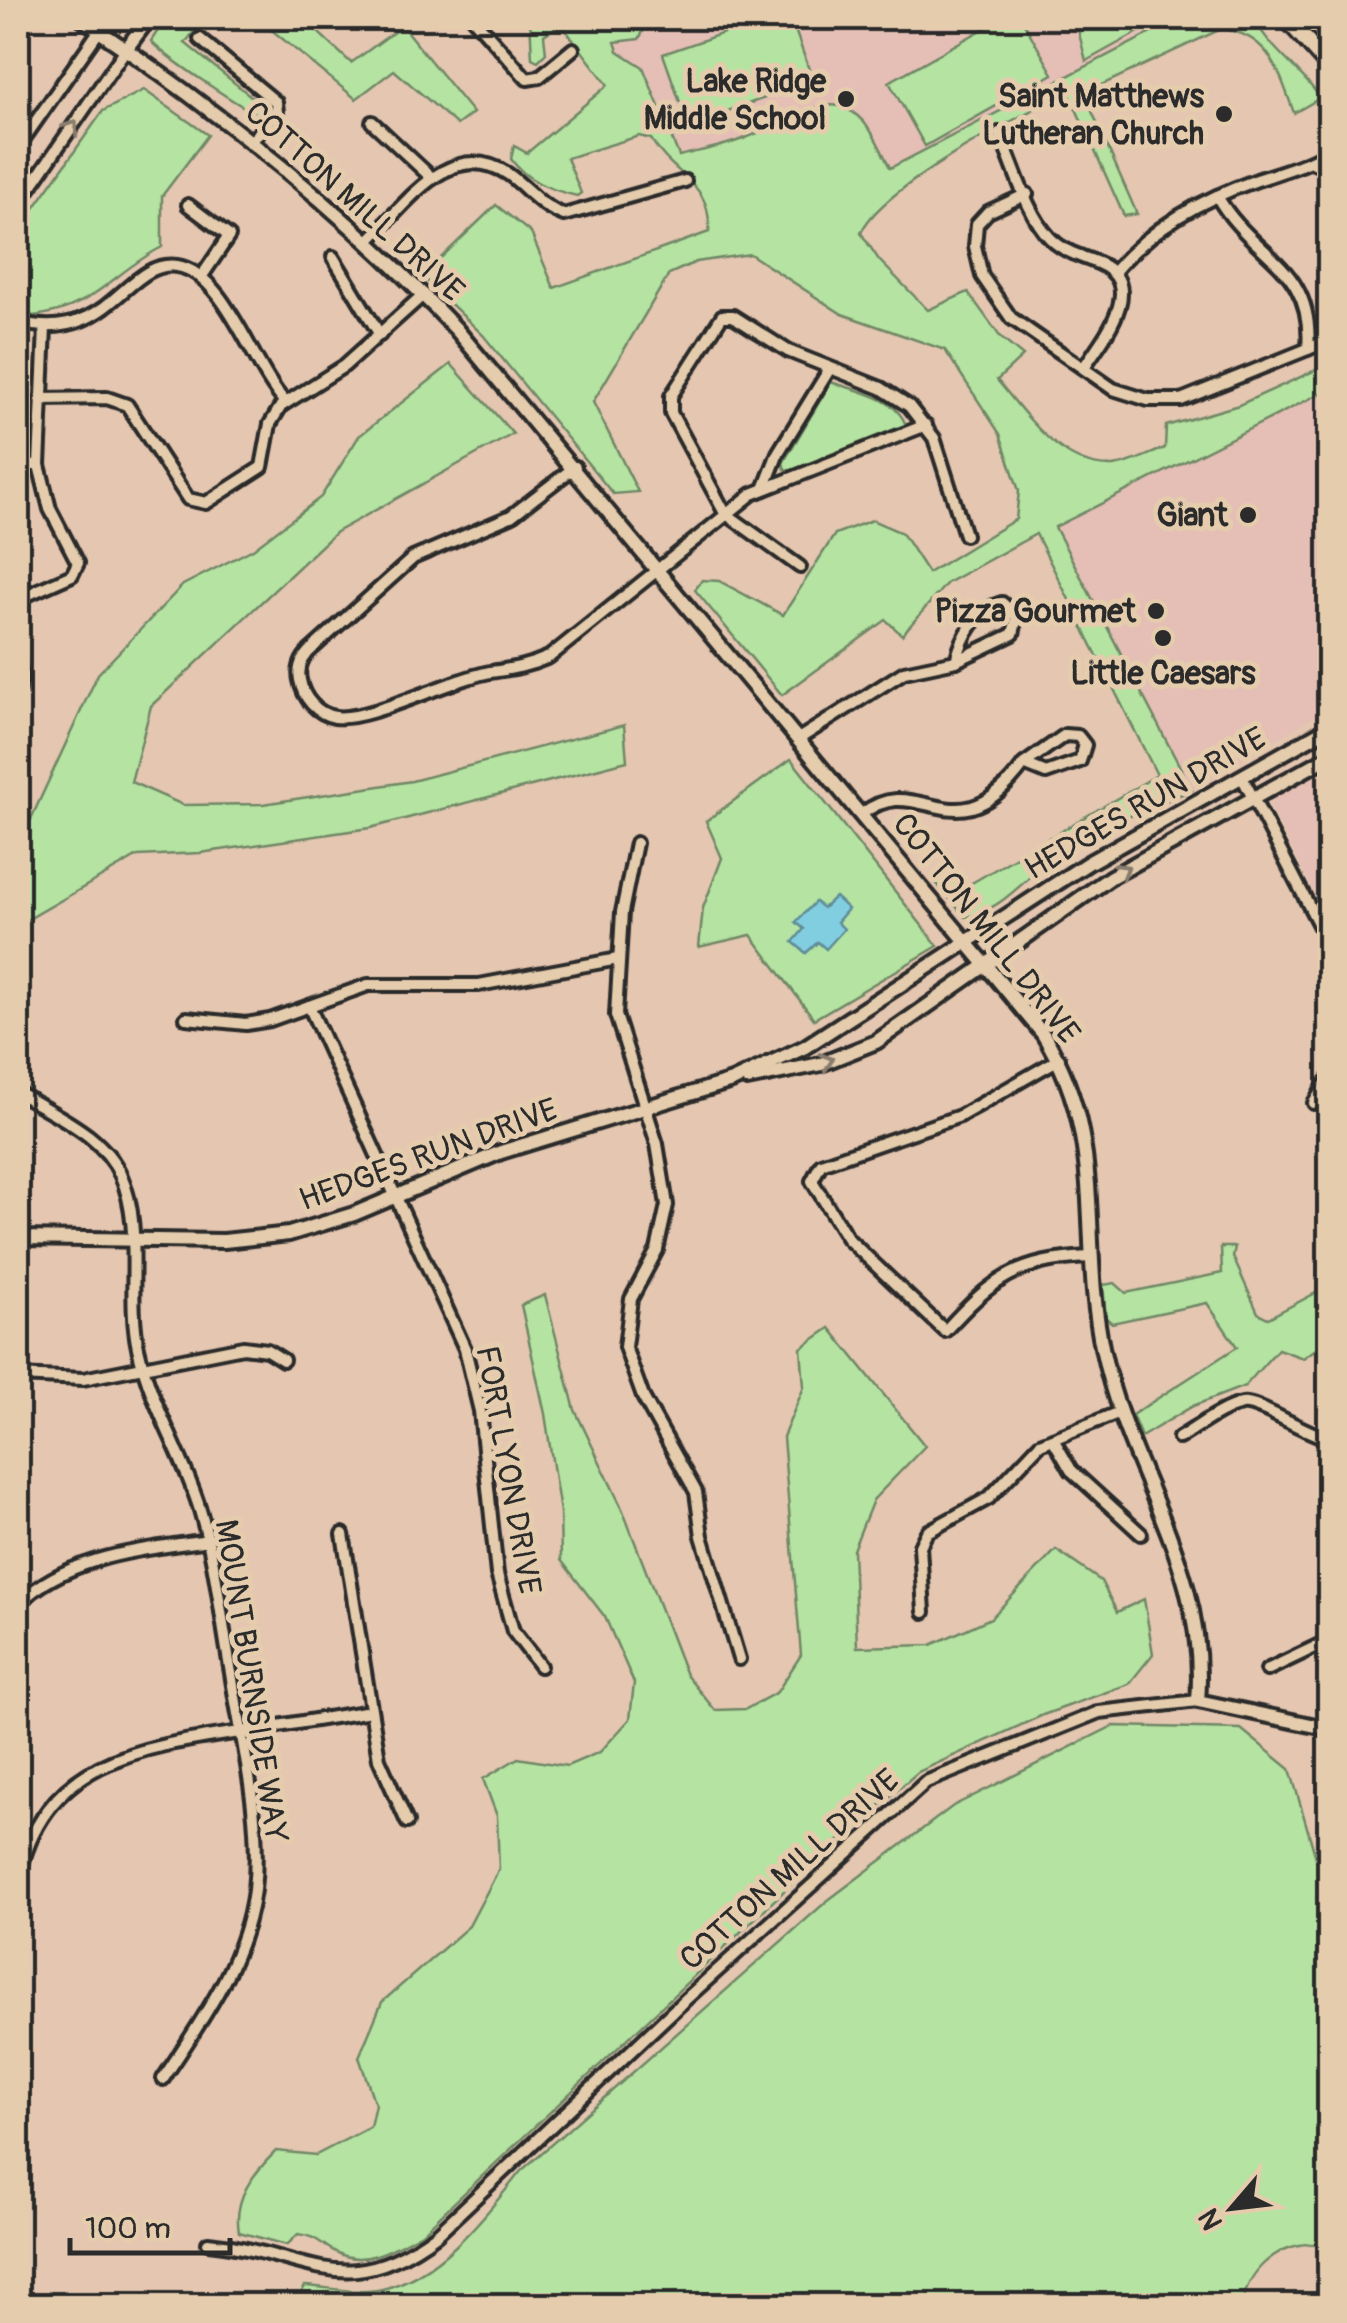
<svg xmlns="http://www.w3.org/2000/svg" width="1347" height="2323" font-family="Pangolin,sans-serif">
<style>
.built{fill:#e5beb5}
.green{fill:#b5e3a1;stroke:#708766;stroke-width:2.5}
.water{fill:#82cee1;stroke:#5f8d98;stroke-width:2.5}
.lines{fill:none;stroke-linecap:round;stroke-linejoin:round}
.stream{stroke:#5f8d98;stroke-width:4}
.minor-casing{stroke:#2b2b2b;stroke-width:18}
.tertiary-casing{stroke:#2b2b2b;stroke-width:20}
.primary-casing{stroke:#2b2b2b;stroke-width:22}
.minor{stroke:#e4ccad;stroke-width:10}
.tertiary{stroke:#e4ccad;stroke-width:12}
.primary{stroke:#e4ccad;stroke-width:15}
.oneway{stroke:#887c6c}
.poi-dot{fill:#2b2b2b;stroke:#e4ccad;stroke-width:4}
.labels{text-anchor:middle;stroke-width:10;stroke-linejoin:round;paint-order:stroke}
.poi-label{font-size:32px;font-weight:bold;fill:#2b2b2b;stroke:#e4ccad;text-anchor:end}
.street-label{font-size:32px;fill:#2b2b2b;stroke:#e4ccad}
</style>
<rect width="100%" height="100%" fill="#e4c6b1"/>
<filter id="ink" filterUnits="userSpaceOnUse"><feTurbulence type="fractalNoise" baseFrequency=".01" numOctaves="2"/><feDisplacementMap in="SourceGraphic" scale="20" xChannelSelector="R" yChannelSelector="G"/><feConvolveMatrix kernelMatrix="1 2 1 2 8 2 1 2 1" color-interpolation-filters="sRGB"/></filter>
<g filter="url(#ink)">
<g class="built">
<path d="M580 18H1204L1014 120 896 192 818 108 740 141 679 156Z"/>
<path d="M1329 389V707L1192 790 1055 526Z"/>
<path d="M1329 764V921L1270 806 1275 797Z"/>
</g>
<g class="green">
<path d="M166 18H205L185 43 267 109 260 115C245 111 157 51 151 41Z"/>
<path d="M257 18H303L351 63 402 26 473 113 457 125 394 70 356 99Z"/>
<path d="M530 18H650L639 39 615 42 618 51 643 67 679 156C699 151 721 147 740 140 766 132 819 97 843 107 869 118 879 145 890 168L1180 18H1254C1268 48 1301 69 1320 98L1294 113C1279 72 1270 34 1221 29L1084 93 1137 214 1124 216 1068 91C1021 116 880 187 861 233L879 260 928 310 968 292 1001 338 1023 356 997 380C1027 415 1061 468 1113 466 1129 465 1149 454 1165 448L1166 426 1239 405 1329 364V389L1055 527 1192 790C1146 808 1102 827 1060 853 1027 874 1005 910 965 917L933 879 949 878 970 884 1157 775 1036 534 947 583 902 635 886 620 782 695 695 590 702 580 719 581 783 615 835 534 872 520 902 533 928 573 1016 519 1019 491 1000 434 945 350 842 314 750 254 696 262 669 274 593 402 638 492 613 494 483 335 422 276 496 205 531 233 554 288 709 232C712 181 674 178 651 139L639 136 567 158 581 193 577 196C551 190 526 181 511 159L514 146 527 153 608 85 561 24 544 35 546 53 538 61 532 58Z"/>
<path d="M767 18H791L813 81 688 125 663 54Z"/>
<path d="M1003 18H1021L1053 74 925 146 889 82Z"/>
<path d="M1075 18H1164L1086 61Z"/>
<path d="M144 90 208 135 162 196V247C113 272 93 310 33 316L18 306V231L103 111Z"/>
<path d="M451 364 513 434 336 532 151 706 131 782 183 805 263 804 412 781 624 725 627 761 370 828 200 853 138 856 18 925V828L30 821 98 674 183 585 253 549 321 497 359 436Z"/>
<path d="M831 382C857 391 897 397 906 426L794 472 785 469 783 463Z"/>
<path d="M791 759 938 946 814 1019 751 935 699 947 703 908 722 858 706 821Z"/>
<path d="M1221 1247H1235L1233 1257 1258 1313 1268 1318 1329 1286V1340L1303 1358 1278 1349 1245 1386 1193 1406 1141 1437 1132 1415 1237 1347 1207 1303 1112 1323 1106 1318 1103 1285 1115 1283 1126 1293 1222 1273Z"/>
<path d="M545 1295 575 1410 621 1506 686 1675 715 1710 746 1709 777 1692 801 1655 783 1437 804 1387 801 1348 830 1328 925 1446 873 1500 853 1550 857 1647 931 1645 991 1618 1056 1550 1101 1581 1117 1612 1144 1599 1153 1654 1129 1684 1043 1715 918 1772 821 1856 422 2233C399 2245 368 2267 340 2254 323 2247 318 2236 298 2234L287 2245 239 2232C233 2198 253 2174 276 2151L316 2155 370 2127 375 2104 359 2057 382 2002 469 1926 499 1869 497 1816 483 1779 518 1758 567 1766 600 1752 630 1719 634 1683 605 1617 561 1560 560 1512 545 1414 521 1305Z"/>
<path d="M1113 1726 1241 1729 1290 1769 1329 1903V2246C1289 2236 1249 2263 1242 2305H295L305 2286C328 2287 360 2295 382 2289 440 2276 486 2215 521 2171L827 1901 953 1806Z"/>
</g>
<path class="water" d="M835 897 848 909 837 922 844 929 826 949 818 942 806 953 793 942 804 929 796 922 815 902 823 908Z"/>
<g class="lines">
<path class="stream" d="M1310 18 1330 38"/>
<defs>
<g id="minor">
<path d="M473 18 527 79 539 77 573 49"/>
<path d="M200 39 276 102 277 112 251 142"/>
<path d="M372 122 432 178"/>
<path d="M999 133C1014 165 1026 213 1050 238 1064 252 1080 256 1098 263 1149 284 1102 340 1084 367"/>
<path d="M18 147 99 31 80 18"/>
<path d="M1314 163 1330 169"/>
<path d="M1027 194 988 212 977 224 975 246 982 276 1011 318 1113 389 1148 400H1181L1330 340"/>
<path d="M1217 196C1252 258 1315 265 1308 349"/>
<path d="M18 205 126 49"/>
<path d="M188 205 229 236 202 276"/>
<path d="M368 241C406 205 450 136 508 174 528 188 539 206 564 215L685 181"/>
<path d="M333 257 380 335"/>
<path d="M1113 273C1152 227 1200 200 1257 180 1283 171 1307 165 1330 151"/>
<path d="M18 322C111 346 125 259 177 266 225 273 252 366 285 402"/>
<path d="M41 399 107 398 127 405 188 499 206 503 262 467 270 424 281 406 344 366 424 294"/>
<path d="M18 465H39"/>
<path d="M575 467 511 516 413 558 314 647C303 656 297 666 300 680 303 698 317 714 335 717 368 722 450 679 490 672 512 669 529 666 549 657L752 494 926 425"/>
<path d="M764 489 778 453 829 370"/>
<path d="M800 567 725 513 671 413V396L722 316H733L788 351 881 388 909 406 934 438 965 535"/>
<path d="M18 599 72 575 78 563 50 509 39 465 45 327"/>
<path d="M1002 603 1017 617 1013 634 956 661C962 637 976 610 1002 603Z"/>
<path d="M18 656 21 679 18 694"/>
<path d="M1065 735 1078 736 1085 745 1080 761 1046 773 1024 764Z"/>
<path d="M800 738 904 672 956 661"/>
<path d="M1242 777 1330 946"/>
<path d="M862 814C920 768 955 858 1024 764"/>
<path d="M636 843 622 912 616 1015 657 1144 667 1205 657 1250 631 1299 625 1347 643 1397 696 1492 702 1536 739 1659"/>
<path d="M309 1006 465 1349 480 1411 497 1574 513 1631 540 1666"/>
<path d="M186 1018 246 1024 270 1020 368 985H479L618 959"/>
<path d="M1059 1059 960 1116 821 1164 812 1181 848 1239 945 1331C993 1278 1018 1260 1091 1257"/>
<path d="M18 1092C55 1116 103 1134 121 1176 144 1228 126 1294 138 1348 151 1406 183 1454 200 1510 216 1563 221 1619 231 1673 242 1744 262 1818 254 1890 245 1962 201 2021 163 2079"/>
<path d="M1314 1103 1330 1077"/>
<path d="M18 1376 83 1379 243 1347 267 1350 283 1360"/>
<path d="M1179 1438C1198 1427 1221 1408 1242 1404 1258 1401 1307 1435 1330 1439"/>
<path d="M1053 1439 1071 1470 1141 1534"/>
<path d="M343 1534 379 1759 407 1822"/>
<path d="M18 1604C68 1555 142 1550 208 1540"/>
<path d="M924 1612 920 1546 927 1532 989 1498 1040 1444 1120 1412"/>
<path d="M1267 1670 1330 1640"/>
<path d="M18 1882C41 1761 138 1747 241 1732 284 1725 328 1718 371 1711"/>
<path d="M208 2243C307 2252 343 2305 437 2234L686 1999 926 1782 1099 1712 1198 1701"/>
</g>
<g id="tertiary">
<path d="M109 18 99 31C228 118 349 216 456 329L1043 1034C1109 1140 1078 1237 1103 1352 1129 1475 1209 1569 1198 1701L1330 1729"/>
<path d="M126 49 149 18"/>
<path d="M747 1079 821 1064 876 1042 1111 877 1330 756"/>
<path d="M18 1238 224 1241 289 1234 354 1214 501 1152 732 1081 805 1047 1088 863 1330 727"/>
</g>
<g id="primary">
<path d="M1286 18 1330 67"/>
<path d="M1328 18 1330 19"/>
</g>
</defs>
<use href="#minor" class="minor-casing"/>
<use href="#tertiary" class="tertiary-casing"/>
<use href="#primary" class="primary-casing"/>
<use href="#minor" class="minor"/>
<use href="#tertiary" class="tertiary"/>
<use href="#primary" class="primary"/>
</g>
<defs><path id="oneway-chevron" d="M-2-3.5L2.5 0L-2 3.5" fill="none" stroke-width="1.6" stroke-linecap="round" stroke-linejoin="round" transform="scale(2.5)"/></defs>
<g class="oneway">
<use href="#oneway-chevron" transform="translate(72 127) rotate(-55)"/>
<use href="#oneway-chevron" transform="translate(1123 870) rotate(-31)"/>
<use href="#oneway-chevron" transform="translate(827 1061) rotate(-17)"/>
</g>
</g>
<g class="poi-dot">
<circle cx="846" cy="99" r="10"/>
<circle cx="1224" cy="114" r="10"/>
<circle cx="1248" cy="515" r="10"/>
<circle cx="1156" cy="611" r="10"/>
<circle cx="1163" cy="638" r="10"/>
</g>
<g class="labels">
<g class="poi-label">
<text x="826" y="92">Lake Ridge<tspan x="826" dy="37">Middle School</tspan></text>
<text x="1204" y="107">Saint Matthews<tspan x="1204" dy="37">Lutheran Church</tspan></text>
<text x="1228" y="526">Giant</text>
<text x="1136" y="622">Pizza Gourmet</text>
<text x="1163" y="684" text-anchor="middle">Little Caesars</text>
</g>
<g class="street-label">
<text transform="translate(355 201) rotate(42)" y="11">COTTON MILL DRIVE</text>
<text transform="translate(1145 803) rotate(-30)" y="11">HEDGES RUN DRIVE</text>
<text transform="translate(987 928) rotate(52)" y="11">COTTON MILL DRIVE</text>
<text transform="translate(428 1154) rotate(-20)" y="11">HEDGES RUN DRIVE</text>
<text transform="translate(509 1470) rotate(80)" y="11">FORT LYON DRIVE</text>
<text transform="translate(252 1681) rotate(81)" y="11">MOUNT BURNSIDE WAY</text>
<text transform="translate(789 1869) rotate(-42)" y="11">COTTON MILL DRIVE</text>
</g>
</g>
<rect width="1347" height="2323" fill="none" stroke="#e4ccad" stroke-width="60"/>
<rect x="30" y="30" width="1287" height="2263" fill="none" stroke="#2b2b2b" stroke-width="4" filter="url(#ink)"/>
<g transform="translate(1232 2208) rotate(242)" stroke="#e4ccad" stroke-width="8" paint-order="stroke">
<path d="M0-8L18 38L0 25L-18 38Z" fill="#2b2b2b"/>
<text y="-15" font-size="28" font-weight="bold" text-anchor="middle" fill="#2b2b2b">N</text>
</g>
<path d="M70 2238v15h160v-15" fill="none" stroke="#2b2b2b" stroke-width="5"/>
<text x="85" y="2238" font-size="30" fill="#2b2b2b" stroke="#e4ccad" stroke-width="8" paint-order="stroke">100 m</text>
</svg>
